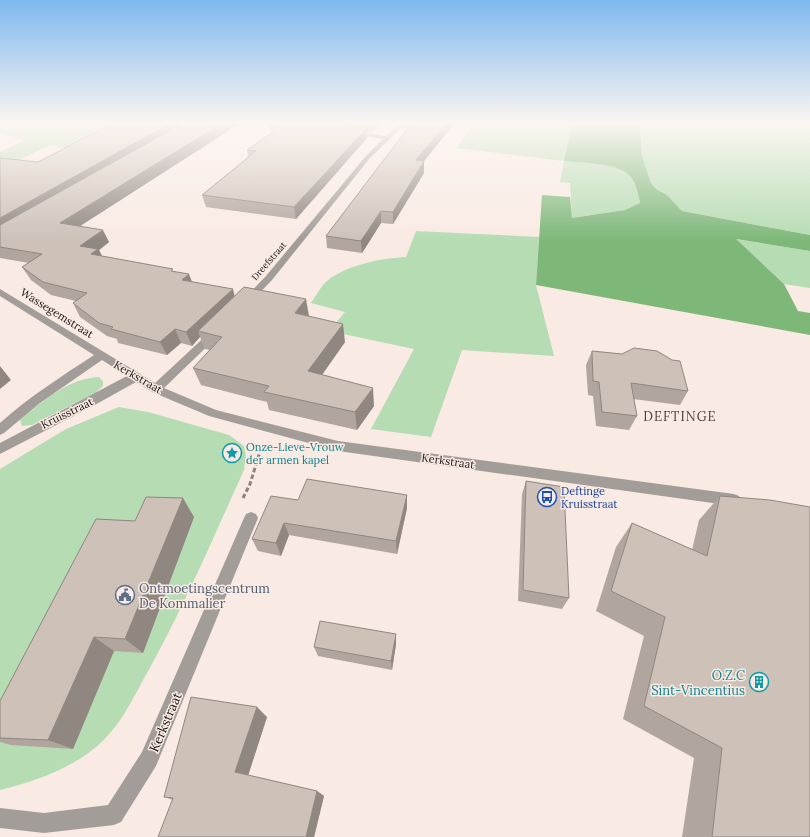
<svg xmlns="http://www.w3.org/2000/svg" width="810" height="837" font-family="Lora,serif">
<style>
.green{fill:#b5dcb2}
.forest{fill:#7db879}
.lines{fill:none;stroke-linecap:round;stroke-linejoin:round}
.path{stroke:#8d837e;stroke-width:3;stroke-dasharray:4.5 2.5;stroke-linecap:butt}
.minor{fill:#a39d9a;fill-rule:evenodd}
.wall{fill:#b0a69e}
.shaded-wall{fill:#908781}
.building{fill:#cdc1b8;stroke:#908781}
.labels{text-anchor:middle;stroke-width:3;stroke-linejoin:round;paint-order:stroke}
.far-street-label{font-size:9px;fill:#191411;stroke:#f9eae3}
.street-label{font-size:11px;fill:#191411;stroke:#f9eae3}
.culture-label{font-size:11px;fill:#0d838f;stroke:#f9eae3;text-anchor:start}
.transit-label{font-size:11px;fill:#164399;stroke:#f9eae3;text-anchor:start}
.quarter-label{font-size:13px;letter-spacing:1px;fill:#4c403b;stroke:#f9eae3}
.near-service-label{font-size:13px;fill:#4e5e75;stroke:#f9eae3;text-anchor:start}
.near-culture-label{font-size:13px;fill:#0d838f;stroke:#f9eae3;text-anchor:end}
.near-street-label{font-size:13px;fill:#191411;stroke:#f9eae3}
</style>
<rect width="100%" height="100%" fill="#f9eae3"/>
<g class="green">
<path d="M0 124H123L77 151 50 145 0 169V152L25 140 0 133Z"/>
<path d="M473 124H572L565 161C582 163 616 163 629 174 636 181 638 193 640 203L625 210 572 218 570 183 560 182 564 161 457 148Z"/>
<path d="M640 124H810V235L682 211 667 195 656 189 651 183 642 156Z"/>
<path d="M416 231 539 237 536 285 554 356 462 350 431 437 371 429 414 349 329 331 345 312 311 303C316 296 321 286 327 281 346 265 382 258 406 257Z"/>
<path d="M735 239 810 251V288L784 284Z"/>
<path d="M99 377 103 381V386L95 393 32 425 22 426 20 420C42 402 69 378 99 377Z"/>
<path d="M119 407 148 412 229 435 244 446 246 456 244 470C213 538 184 607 147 673 132 700 120 727 96 747 68 770 35 781 0 790V469L66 429Z"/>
</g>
<path class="forest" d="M572 124H640L642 156 651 183 656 189 667 195 682 211 810 235V251L736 239 784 284 798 311 810 313V335L536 285 542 195 570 197 572 218 625 210 640 203C638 193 636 181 628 174 615 163 582 163 564 161Z"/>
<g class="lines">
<path class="path" d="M243 498 250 484 262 445"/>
<g class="minor">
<path d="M399 124H405L370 158 272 280 249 304H243V300L266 276 366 156 383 139 352 134 350 131 386 136Z"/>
<path d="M0 289 155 383 211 331H219L220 333 219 335 164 388 216 410 338 441 734 494 739 496 741 500 739 504 734 506 338 451 209 416 152 392 136 382 93 406 0 454V443L127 376 102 360 40 403 4 433 0 435V423C29 397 62 376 94 355L0 296Z"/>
<path d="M251 512 256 514 258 518 156 766 121 822 114 825 44 833 0 828V808L44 813 108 805 142 752 244 518 246 514Z"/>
</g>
</g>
<g class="wall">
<path d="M111 124H239L80 226 109 242 99 250 102 256 174 271 192 282 235 297 309 316 345 342 322 375 374 406 357 430 269 410 267 402 201 385 193 368 210 350 205 349 200 337 192 346 181 343 167 355 118 343 117 339 107 336 80 317 73 303 76 301 51 295 31 280 22 267 29 263 0 258V158L38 162Z"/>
<path d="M266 124H380L372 132H367V138L296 219 206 207 202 195 248 157 247 150 272 132Z"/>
<path d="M404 124H454L424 161V173L393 224 381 223 362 253 327 248 326 236 407 130 404 127Z"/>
<path d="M592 351 688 391 680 405 633 399 637 416 629 430 596 426 593 396 588 395 586 365Z"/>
<path d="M526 481 569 598 562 609 518 601 522 494Z"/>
<path d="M407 495V508L397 554 289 535 281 556 258 551 252 539 298 500Z"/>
<path d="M720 496 810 837H682L694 758 623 719 644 636 596 611 616 547 632 523 692 550 699 520Z"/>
<path d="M194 517 143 653 114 651 73 749 11 745 0 742V701L135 521Z"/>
<path d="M396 634V644L392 670 318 656 314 647Z"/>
<path d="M267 717 248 775 317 791 324 796 314 837H158L173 800 164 797Z"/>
</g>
<g class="shaded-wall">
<path d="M169 124H190L0 234V218Z"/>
<path d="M221 124H239L66 235 60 223Z"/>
<path d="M372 124H380L372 132Z"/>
<path d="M446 124H454L415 172 416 160Z"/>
<path d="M367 128V138L296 219 294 207Z"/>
<path d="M424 161V173L393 224V212Z"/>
<path d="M381 211V223L362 253 361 241Z"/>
<path d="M103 230 109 242 99 250 105 262 98 267 80 246Z"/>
<path d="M189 274 194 287 182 280Z"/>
<path d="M233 289 236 302 198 331 200 337 192 346 186 332Z"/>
<path d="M306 299 309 316 295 313Z"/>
<path d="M343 324 345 342 312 389 308 371Z"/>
<path d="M175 329 181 343 167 355 160 342Z"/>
<path d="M0 366 11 380 0 389Z"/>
<path d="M373 388 374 406 357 430 355 412Z"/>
<path d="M407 495V508L397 554 396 541Z"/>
<path d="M183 498 194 517 143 653 125 639Z"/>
<path d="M284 523 289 535 281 556 276 543Z"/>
<path d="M396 634V644L392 670 391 661Z"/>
<path d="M94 637 114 651 73 749 48 740Z"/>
<path d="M257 707 267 717 247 779 235 772Z"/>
<path d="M317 791 324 796 314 837H306Z"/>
</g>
<g class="building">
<path d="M111 124H169L0 218V158L38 162Z"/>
<path d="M182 124H221L60 223 103 230 80 246 98 249 91 254 173 269 171 271 189 274 182 280 233 289 186 332 175 329 160 342 111 329 113 327 99 323 73 303 87 293 43 282 22 267 42 254 0 247V225Z"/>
<path d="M272 124H345L367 128 294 207 202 195 256 151 247 150 276 130Z"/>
<path d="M411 124H446L416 160 424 161 393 212 381 211 361 241 326 236Z"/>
<path d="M244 287 306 299 295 313 343 324 308 371 373 388 355 412 264 392 269 386 193 368 222 337 198 331Z"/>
<path d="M634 348 657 351 672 360 680 361 688 391 631 383 637 416 602 412 599 382 593 381 592 351 622 354Z"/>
<path d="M307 479 407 495 396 541 284 523 276 543 252 539 271 496 298 500Z"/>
<path d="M526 481 564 487 569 598 523 590Z"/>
<path d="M720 496 770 500 810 507V837H712L722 748 644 706 665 617 611 591 632 523 707 556Z"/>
<path d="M146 497 183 498 125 639 94 637 48 740 0 738V701L96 519 135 521Z"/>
<path d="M320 621 396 634 391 661 314 647Z"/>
<path d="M191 697 257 707 235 772 317 791 306 837H158L173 798 164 797Z"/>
</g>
<linearGradient id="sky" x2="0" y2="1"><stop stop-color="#7eb8f0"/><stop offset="0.51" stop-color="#fcf6f2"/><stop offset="1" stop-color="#fcf6f2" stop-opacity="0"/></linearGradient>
<rect width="810" height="241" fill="url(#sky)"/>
<defs>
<symbol id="sight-ring" viewBox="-11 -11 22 22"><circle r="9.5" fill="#f9eae3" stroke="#0f9aa8" stroke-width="1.5"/><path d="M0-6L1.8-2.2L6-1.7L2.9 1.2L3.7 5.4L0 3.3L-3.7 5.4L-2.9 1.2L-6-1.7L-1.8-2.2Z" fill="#0f9aa8"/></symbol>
<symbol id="bus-ring" viewBox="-11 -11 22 22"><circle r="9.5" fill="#f9eae3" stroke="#1a4fb4" stroke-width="1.5"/><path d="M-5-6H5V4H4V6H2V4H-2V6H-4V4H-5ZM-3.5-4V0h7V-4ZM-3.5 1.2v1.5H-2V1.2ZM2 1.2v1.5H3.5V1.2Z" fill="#1a4fb4"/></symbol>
<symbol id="civic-ring" viewBox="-11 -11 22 22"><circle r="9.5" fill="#f9eae3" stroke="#5c6f8a" stroke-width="1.5"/><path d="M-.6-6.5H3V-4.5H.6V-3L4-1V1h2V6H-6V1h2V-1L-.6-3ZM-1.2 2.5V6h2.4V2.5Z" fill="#5c6f8a"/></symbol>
<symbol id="building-ring" viewBox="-11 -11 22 22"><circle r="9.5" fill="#f9eae3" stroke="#0f9aa8" stroke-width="1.5"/><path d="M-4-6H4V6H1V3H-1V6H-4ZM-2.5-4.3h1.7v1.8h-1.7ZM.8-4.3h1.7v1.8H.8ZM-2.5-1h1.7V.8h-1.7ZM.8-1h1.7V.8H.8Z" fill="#0f9aa8"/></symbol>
</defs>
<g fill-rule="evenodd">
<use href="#sight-ring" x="221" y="442" width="22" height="22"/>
<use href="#bus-ring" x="536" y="486" width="22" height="22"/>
<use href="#civic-ring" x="114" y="584" width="22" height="22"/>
<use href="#building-ring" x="748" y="671" width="22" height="22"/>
</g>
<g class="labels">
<g class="far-street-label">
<text transform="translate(269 261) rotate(-49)" y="3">Dreefstraat</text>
</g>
<g class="street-label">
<text transform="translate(57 313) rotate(32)" y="4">Wassegemstraat</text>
<text transform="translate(138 377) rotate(30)" y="4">Kerkstraat</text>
<text transform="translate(67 413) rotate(-26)" y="4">Kruisstraat</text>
<text transform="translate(448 461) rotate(8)" y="4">Kerkstraat</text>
</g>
<g class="culture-label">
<text x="246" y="451">Onze-Lieve-Vrouw<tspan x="246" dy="13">der armen kapel</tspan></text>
</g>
<g class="transit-label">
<text x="561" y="495">Deftinge<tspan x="561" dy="13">Kruisstraat</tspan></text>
</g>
<g class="quarter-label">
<text x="680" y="421">DEFTINGE</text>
</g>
<g class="near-service-label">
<text x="139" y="593">Ontmoetingscentrum<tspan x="139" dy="15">De Kommalier</tspan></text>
</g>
<g class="near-culture-label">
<text x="745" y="680">O.Z.C<tspan x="745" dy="15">Sint-Vincentius</tspan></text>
</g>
<g class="near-street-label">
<text transform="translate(165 722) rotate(-67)" y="5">Kerkstraat</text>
</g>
</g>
</svg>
